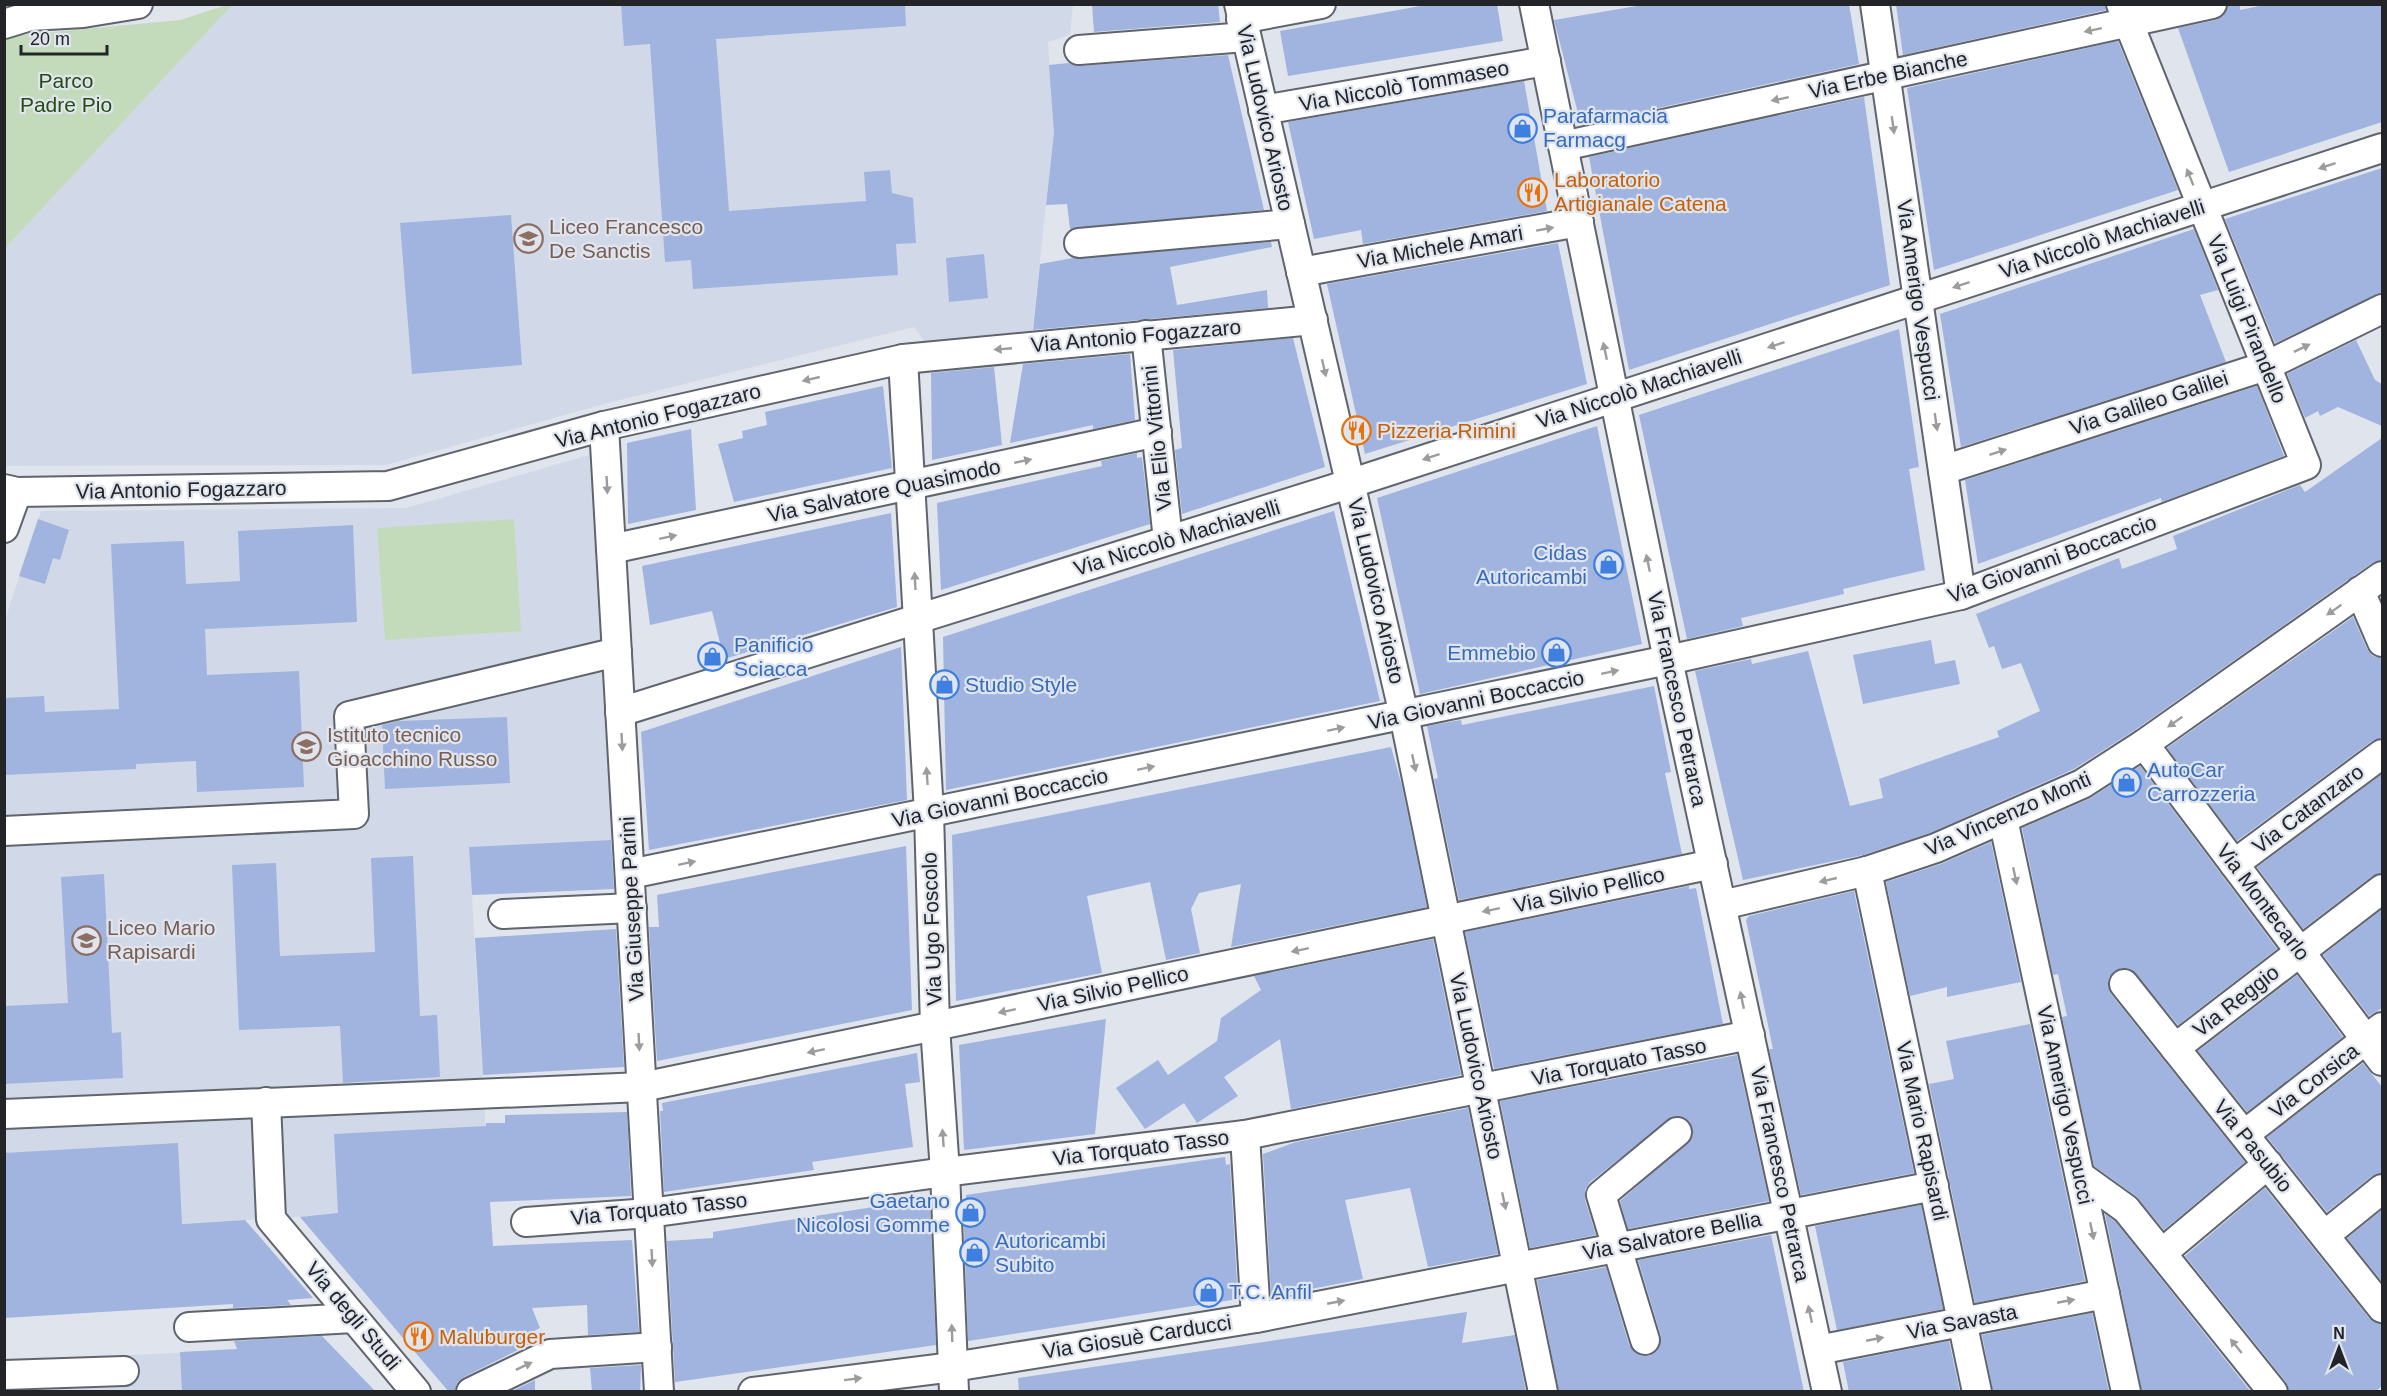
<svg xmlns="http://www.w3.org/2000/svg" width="2387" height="1396" font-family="Arial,sans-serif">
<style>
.built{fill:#d1d9e9}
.green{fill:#c3dbbb}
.building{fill:#a0b4df}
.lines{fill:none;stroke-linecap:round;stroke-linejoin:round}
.minor-casing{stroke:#60646c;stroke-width:32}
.minor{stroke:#fff;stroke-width:28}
.oneway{fill:#9c9c9e}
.labels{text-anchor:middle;stroke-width:4.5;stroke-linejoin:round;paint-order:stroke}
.street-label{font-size:21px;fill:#222428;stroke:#dfe4ed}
.park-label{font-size:21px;fill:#254c13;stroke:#dfe4ed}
.shop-label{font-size:21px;fill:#366cbe;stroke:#dfe4ed;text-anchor:start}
.food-label{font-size:21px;fill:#c56008;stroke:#dfe4ed;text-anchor:start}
.education-label{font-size:21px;fill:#785e54;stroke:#dfe4ed;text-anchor:start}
</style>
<rect width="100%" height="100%" fill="#dfe4ed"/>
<g class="built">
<path d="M232 5H1073L1070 35 1048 42 1055 149 1052 150 1032 333 928 346 914 327 604 404 386 465 5 466 4 248Z"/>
<path d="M589 455 613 840 469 847 490 1202 271 1219 5 1232 4 623 41 511 406 508Z"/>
<path d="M227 1350 229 1391 5 1392V1362Z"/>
</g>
<g class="green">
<path d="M227 5H232L5 248 4 41 11 36 180 20Z"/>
<path d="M514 519 521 631 385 640 377 528Z"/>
</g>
<g class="building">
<path d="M621 4H905L906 26 716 39 729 211 866 201 864 172 890 170 892 193 913 198 916 243 896 244 898 275 693 289 691 260 665 262 650 44 624 46Z"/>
<path d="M1092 4H1218L1220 22 1094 32Z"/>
<path d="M1432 4H1497L1503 41 1288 76 1280 31Z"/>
<path d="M1649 4H1849L1859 64 1581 125 1554 20Z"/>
<path d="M1896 4H2104L2106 10 1903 55Z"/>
<path d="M2228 4H2240V10L2270 4H2382V122L2229 172 2178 28 2216 20 2223 16Z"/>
<path d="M2118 41 2178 190 1934 270 1907 88Z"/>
<path d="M1228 55 1264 210 1070 229 1067 204 1046 205 1054 133 1049 65 1069 63 1080 66Z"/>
<path d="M1524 81 1547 211 1363 244 1361 230 1314 239 1288 122Z"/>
<path d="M1864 97 1890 285 1629 370 1589 157Z"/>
<path d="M2382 168V293L2275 343 2225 219Z"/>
<path d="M511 215 522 365 412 374 400 223Z"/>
<path d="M2194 229 2218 290 2200 295 2226 362 1961 447 1940 314Z"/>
<path d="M1271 242 1272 247 1170 267 1177 305 1267 290 1268 308 1033 330 1040 264 1073 258Z"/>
<path d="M1558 243 1587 384 1365 454 1327 284Z"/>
<path d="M984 254 988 298 949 302 946 258Z"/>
<path d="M1899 329 1919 467 1909 469 1925 570 1843 589 1844 594 1741 618 1743 626 1687 639 1639 415Z"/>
<path d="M1293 338 1325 467 1182 514 1175 450 1182 448 1173 350Z"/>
<path d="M2356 340 2375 380 2382 384V426L2338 407 2320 416 2318 411 2305 418 2287 374Z"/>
<path d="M1130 354 1135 420 1093 429V425L1010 443 1023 364Z"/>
<path d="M994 367 1002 445 932 460 931 373Z"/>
<path d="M883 386 892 468 734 502 718 444 743 438 742 431 767 425 765 412Z"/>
<path d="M2257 386 2284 456 2162 502 2161 498 1978 564 1965 480Z"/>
<path d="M1597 426 1642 644 1420 694 1377 498Z"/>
<path d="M691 429 696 510 628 524 627 443Z"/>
<path d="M2382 438V560L2372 563 2135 730 2074 769 1930 833 1863 855 1743 880 1695 671 1751 659 1752 664 1808 651 1850 806 1883 798 1879 779 1999 737 1997 731 2040 711 2021 663 2002 669 1994 646 1989 648 1976 614 2119 558 2122 569 2177 549 2173 536 2300 485 2305 492Z"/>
<path d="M1137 453V458L1142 457 1150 524 941 590 937 503 1102 466 1101 461Z"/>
<path d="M1334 511 1380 701 946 790 943 637Z"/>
<path d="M891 513 897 607 724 659 712 611 650 625 642 566Z"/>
<path d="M38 519 69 530 60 560 53 558 45 584 19 576Z"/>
<path d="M353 525 357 622 205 629 207 675 299 671 304 787 197 792 196 761 136 764V769L4 775V698L44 696 45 712 119 709 111 544 184 541 186 584 240 581 238 531Z"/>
<path d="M2353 617 2367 649 2373 656 2382 658V738L2372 741 2237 841 2167 748Z"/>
<path d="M1931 640 1935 664 1955 660 1960 684 1863 704 1853 655Z"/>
<path d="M901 647 907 800 649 850 641 732Z"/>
<path d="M1654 686 1671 772 1665 773 1682 854 1459 900 1434 779 1438 778 1427 726 1461 720 1462 725Z"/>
<path d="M507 717 510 783 385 789 382 725 399 721Z"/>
<path d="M1391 747 1402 786 1427 907 1231 947 1241 884 1199 893 1191 909 1200 953 1166 960 1150 882 1087 896 1102 973 956 1001 952 835Z"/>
<path d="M2140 766 2277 949 2178 1025 2131 969 2121 968 2109 977 2108 986 2111 994 2245 1162 2164 1230 2136 1196 2094 1166 2062 1017 2067 1016 2058 974 2053 975 2022 828 2089 799Z"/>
<path d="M2382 774V873L2372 876 2303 929 2257 867Z"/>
<path d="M611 840 614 889 472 895 469 847Z"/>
<path d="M1991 842 2021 982 1947 997V987L1910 996 1886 882 1941 864Z"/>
<path d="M906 846 912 1010 657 1061 649 927H659L657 895Z"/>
<path d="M413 856 420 1016 437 1015 440 1077 343 1083 340 1026 239 1030 232 865 276 863 280 956 375 952 371 858Z"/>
<path d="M104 874 112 1033 121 1032 123 1078 4 1084V1006L68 1003 61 877Z"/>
<path d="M1689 886V889L1696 888 1723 1024 1494 1069 1465 932Z"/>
<path d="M1854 891 1914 1173 1801 1195 1769 1049H1773L1746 920 1749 916Z"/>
<path d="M2382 909V1008L2369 1016 2323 955Z"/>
<path d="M616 929 624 1067 483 1075 475 938Z"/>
<path d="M1433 939 1461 1075 1291 1109 1280 1039 1224 1077 1238 1096 1197 1123 1184 1103 1145 1129 1116 1088 1158 1060 1168 1075 1217 1041 1221 1018 1261 990 1254 976Z"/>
<path d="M2297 975 2343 1037 2247 1112 2198 1051Z"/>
<path d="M1106 1019 1095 1134 964 1150 959 1045Z"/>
<path d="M2030 1024 2085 1281 1975 1303 1929 1084 1954 1079 1946 1041Z"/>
<path d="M917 1053 920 1082 905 1084 913 1147 812 1162 814 1170 664 1192 660 1111H663L662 1103Z"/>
<path d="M1737 1055 1769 1201 1628 1229 1620 1201 1692 1138 1693 1130 1690 1122 1683 1117 1674 1116 1590 1182 1585 1190V1200L1596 1235 1530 1248 1500 1101Z"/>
<path d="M2363 1063 2382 1087V1173L2372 1176 2327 1212 2267 1137Z"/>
<path d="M1468 1108 1498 1254 1428 1267 1410 1188 1345 1200 1363 1279 1274 1296 1271 1294 1263 1154 1296 1142Z"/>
<path d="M627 1112 631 1196 490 1202 493 1246 632 1240 639 1332 588 1335 587 1305 532 1308 540 1328 532 1332 538 1340 464 1377 457 1383 455 1392H449L300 1217 338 1213 334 1134 486 1126V1123H505V1115Z"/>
<path d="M178 1143 182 1224 245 1220 313 1298 287 1300 291 1305 233 1308V1304L4 1318V1153Z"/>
<path d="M1225 1157 1226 1165 1230 1164 1238 1299 968 1341 963 1203H966V1195Z"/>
<path d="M2265 1188 2369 1318 2382 1324V1386L2375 1392H2289L2286 1382 2185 1256Z"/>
<path d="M925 1199V1202L930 1201 936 1345 675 1382 667 1241 713 1238V1232Z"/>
<path d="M1921 1205 1943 1309 1837 1330 1815 1226Z"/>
<path d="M2382 1210V1282L2347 1238Z"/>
<path d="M2105 1214 2115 1221 2251 1392H2142Z"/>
<path d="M1771 1235 1804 1392H1559L1537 1280 1606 1267 1629 1345 1641 1356H1649L1657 1351 1661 1336 1638 1260Z"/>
<path d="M1467 1312 1462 1343 1515 1335 1526 1392H1019L1018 1378Z"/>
<path d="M2092 1313 2109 1392H1993L1982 1335Z"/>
<path d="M322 1336 376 1392H182L180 1352 237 1349 234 1341Z"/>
<path d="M1949 1341 1960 1392H1849L1843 1362Z"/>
<path d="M641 1365 640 1392H592L590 1368Z"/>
<path d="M535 1380V1392H510Z"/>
</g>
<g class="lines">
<defs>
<g id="minor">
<path d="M1239 4 1404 715 1543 1392"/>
<path d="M1534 4 1668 660 1827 1392"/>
<path d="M1875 4 1961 595"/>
<path d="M1241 19 1321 4"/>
<path d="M4 24 30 16 83 13 138 4"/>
<path d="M1079 50 1246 37"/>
<path d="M1263 110 1546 61"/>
<path d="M1563 146 2212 4"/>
<path d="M1079 243 1290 224"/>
<path d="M1301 272 1579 222"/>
<path d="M1146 335 1168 540"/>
<path d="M903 359 929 813 935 1026 945 1172 954 1392"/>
<path d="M604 426 659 1392"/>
<path d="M1943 470 2266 366 2382 309"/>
<path d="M4 489 17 492 388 486 604 426 903 359 1313 320"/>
<path d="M4 528 17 492"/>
<path d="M611 549 1157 432"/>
<path d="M2360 591 2382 642"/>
<path d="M620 712 1352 483 2382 148"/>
<path d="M2144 744 2382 1061"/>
<path d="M2003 819 2126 1392"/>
<path d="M4 831 354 814 349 716 617 652"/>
<path d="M2234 864 2382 754"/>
<path d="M1867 871 1977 1392"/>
<path d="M630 874 1668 660 1961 595 2306 465 2121 4"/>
<path d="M1722 905 1867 871 1936 848 2082 784 2144 744 2382 576"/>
<path d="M503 914 632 908"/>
<path d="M2124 984 2382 1308"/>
<path d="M2175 1048 2382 889"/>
<path d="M266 1102 271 1219 416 1392"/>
<path d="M4 1114 642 1087 1713 864"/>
<path d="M2245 1134 2382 1027"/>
<path d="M1245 1135 1256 1318"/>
<path d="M2080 1176 2126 1209 2273 1392"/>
<path d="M526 1222 649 1213 945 1172 1245 1135 1750 1035"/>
<path d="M2325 1235 2382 1189"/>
<path d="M2162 1253 2268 1164"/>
<path d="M189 1327 354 1318"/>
<path d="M1645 1340 1601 1195 1677 1132"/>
<path d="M1818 1350 2105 1294"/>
<path d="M4 1375 124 1371"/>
<path d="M471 1392 550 1354 657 1347"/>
<path d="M753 1392 953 1367 1256 1318 1934 1186"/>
</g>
</defs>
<use href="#minor" class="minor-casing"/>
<use href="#minor" class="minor"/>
</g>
<defs><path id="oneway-solid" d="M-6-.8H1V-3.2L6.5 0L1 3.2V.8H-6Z" transform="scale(1.5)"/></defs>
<g class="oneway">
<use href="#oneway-solid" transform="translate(2093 30) rotate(168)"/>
<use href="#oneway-solid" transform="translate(1780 99) rotate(168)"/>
<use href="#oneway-solid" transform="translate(1893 125) rotate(82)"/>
<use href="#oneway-solid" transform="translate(2327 166) rotate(162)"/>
<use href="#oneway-solid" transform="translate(2190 177) rotate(-112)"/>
<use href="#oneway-solid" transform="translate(1545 229) rotate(-10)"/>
<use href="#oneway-solid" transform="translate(1961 285) rotate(162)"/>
<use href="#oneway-solid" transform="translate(1776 345) rotate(162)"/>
<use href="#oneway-solid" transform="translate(2302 348) rotate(-26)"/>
<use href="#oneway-solid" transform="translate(1003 349) rotate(175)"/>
<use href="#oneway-solid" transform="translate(1605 351) rotate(-102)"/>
<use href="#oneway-solid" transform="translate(1324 368) rotate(77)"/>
<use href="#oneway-solid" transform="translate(811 379) rotate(167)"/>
<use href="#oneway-solid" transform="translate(1936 422) rotate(82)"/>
<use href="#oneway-solid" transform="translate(1998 452) rotate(-18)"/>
<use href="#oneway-solid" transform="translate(1431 457) rotate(162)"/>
<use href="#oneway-solid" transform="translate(1023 461) rotate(-12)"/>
<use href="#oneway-solid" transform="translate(607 485) rotate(87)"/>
<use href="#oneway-solid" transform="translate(668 537) rotate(-12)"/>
<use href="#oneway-solid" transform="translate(1648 563) rotate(-102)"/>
<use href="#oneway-solid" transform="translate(915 581) rotate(-93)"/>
<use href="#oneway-solid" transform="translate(2334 610) rotate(145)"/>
<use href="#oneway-solid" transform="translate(1610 672) rotate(-12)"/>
<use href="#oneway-solid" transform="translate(2175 722) rotate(145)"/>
<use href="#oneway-solid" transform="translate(1336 729) rotate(-12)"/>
<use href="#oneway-solid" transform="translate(622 742) rotate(87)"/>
<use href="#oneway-solid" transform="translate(1414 763) rotate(78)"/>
<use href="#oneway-solid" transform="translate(1146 768) rotate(-12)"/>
<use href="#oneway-solid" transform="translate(927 776) rotate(-94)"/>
<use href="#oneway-solid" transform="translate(687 863) rotate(-12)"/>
<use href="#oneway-solid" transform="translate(2015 876) rotate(78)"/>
<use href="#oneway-solid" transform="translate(1828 880) rotate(167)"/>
<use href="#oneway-solid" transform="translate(1491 910) rotate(168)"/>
<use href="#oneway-solid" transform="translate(1300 950) rotate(168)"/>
<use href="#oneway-solid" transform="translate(1742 1000) rotate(-102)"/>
<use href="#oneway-solid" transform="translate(1007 1011) rotate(168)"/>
<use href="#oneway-solid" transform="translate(639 1042) rotate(87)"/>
<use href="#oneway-solid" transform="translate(816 1051) rotate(168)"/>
<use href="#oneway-solid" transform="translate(943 1138) rotate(-94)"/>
<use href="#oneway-solid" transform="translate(1504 1201) rotate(78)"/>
<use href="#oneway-solid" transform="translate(2092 1231) rotate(78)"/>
<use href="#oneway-solid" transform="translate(652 1258) rotate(87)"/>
<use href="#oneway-solid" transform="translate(2066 1301) rotate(-11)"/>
<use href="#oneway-solid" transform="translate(1336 1302) rotate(-11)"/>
<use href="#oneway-solid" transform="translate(1810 1314) rotate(-102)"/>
<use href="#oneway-solid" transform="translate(952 1333) rotate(-92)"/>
<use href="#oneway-solid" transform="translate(1875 1339) rotate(-11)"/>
<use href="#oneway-solid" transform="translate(2236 1346) rotate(-129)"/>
<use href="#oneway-solid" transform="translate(524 1366) rotate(-25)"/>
<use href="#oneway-solid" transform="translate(853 1379) rotate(-7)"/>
</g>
<defs>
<symbol id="shop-ring" viewBox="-11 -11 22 22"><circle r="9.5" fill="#dfe4ed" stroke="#3f7fe0" stroke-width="1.5"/><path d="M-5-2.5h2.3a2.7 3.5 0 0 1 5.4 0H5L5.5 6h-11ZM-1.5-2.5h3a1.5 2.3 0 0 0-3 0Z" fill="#3f7fe0"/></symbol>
<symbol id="restaurant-ring" viewBox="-11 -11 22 22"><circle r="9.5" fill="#dfe4ed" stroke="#e8710a" stroke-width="1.5"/><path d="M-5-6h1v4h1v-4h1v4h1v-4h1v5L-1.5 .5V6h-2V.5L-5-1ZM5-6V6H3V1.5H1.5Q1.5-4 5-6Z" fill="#e8710a"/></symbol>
<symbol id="school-ring" viewBox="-11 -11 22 22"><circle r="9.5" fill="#dfe4ed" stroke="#8d6e63" stroke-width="1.5"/><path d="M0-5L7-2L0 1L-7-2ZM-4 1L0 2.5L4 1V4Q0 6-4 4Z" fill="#8d6e63"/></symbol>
</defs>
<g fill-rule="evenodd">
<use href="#shop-ring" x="1506" y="112" width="33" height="33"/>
<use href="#restaurant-ring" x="1516" y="176" width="33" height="33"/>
<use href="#school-ring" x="512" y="222" width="33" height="33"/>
<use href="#restaurant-ring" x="1340" y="414" width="33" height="33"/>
<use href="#shop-ring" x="1592" y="548" width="33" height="33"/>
<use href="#shop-ring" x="1540" y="636" width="33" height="33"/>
<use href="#shop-ring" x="696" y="640" width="33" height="33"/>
<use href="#shop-ring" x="928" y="668" width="33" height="33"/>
<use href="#school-ring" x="290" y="730" width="33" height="33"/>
<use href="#shop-ring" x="2110" y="766" width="33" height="33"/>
<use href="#school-ring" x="70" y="924" width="33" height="33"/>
<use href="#shop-ring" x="954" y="1196" width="33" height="33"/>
<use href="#shop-ring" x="958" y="1236" width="33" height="33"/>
<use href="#shop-ring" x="1192" y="1276" width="33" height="33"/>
<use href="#restaurant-ring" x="402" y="1320" width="33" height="33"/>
</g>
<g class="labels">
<g class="street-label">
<text transform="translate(1888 75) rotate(-12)" y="7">Via Erbe Bianche</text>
<text transform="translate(1404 86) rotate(-10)" y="7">Via Niccolò Tommaseo</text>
<text transform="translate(1265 118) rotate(77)" y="7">Via Ludovico Ariosto</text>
<text transform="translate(2102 239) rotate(-18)" y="7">Via Niccolò Machiavelli</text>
<text transform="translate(1440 247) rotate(-10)" y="7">Via Michele Amari</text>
<text transform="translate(1918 300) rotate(82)" y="7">Via Amerigo Vespucci</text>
<text transform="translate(2247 319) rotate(68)" y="7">Via Luigi Pirandello</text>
<text transform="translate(1136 336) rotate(-5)" y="7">Via Antonio Fogazzaro</text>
<text transform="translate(1639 389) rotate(-18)" y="7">Via Niccolò Machiavelli</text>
<text transform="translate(2149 403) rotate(-18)" y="7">Via Galileo Galilei</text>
<text transform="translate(658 416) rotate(-14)" y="7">Via Antonio Fogazzaro</text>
<text transform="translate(1157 438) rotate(-96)" y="7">Via Elio Vittorini</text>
<text transform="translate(181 490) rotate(-1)" y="7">Via Antonio Fogazzaro</text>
<text transform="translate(884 491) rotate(-12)" y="7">Via Salvatore Quasimodo</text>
<text transform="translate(1177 538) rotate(-17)" y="7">Via Niccolò Machiavelli</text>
<text transform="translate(2052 559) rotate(-20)" y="7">Via Giovanni Boccaccio</text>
<text transform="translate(1376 591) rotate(77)" y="7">Via Ludovico Ariosto</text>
<text transform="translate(1677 699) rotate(78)" y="7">Via Francesco Petrarca</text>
<text transform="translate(1476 700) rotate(-12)" y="7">Via Giovanni Boccaccio</text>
<text transform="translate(1000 798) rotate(-12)" y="7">Via Giovanni Boccaccio</text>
<text transform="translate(2308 809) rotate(-37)" y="7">Via Catanzaro</text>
<text transform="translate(2008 814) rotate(-24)" y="7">Via Vincenzo Monti</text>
<text transform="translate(1589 890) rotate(-12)" y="7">Via Silvio Pellico</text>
<text transform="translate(2263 902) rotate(53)" y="7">Via Montecarlo</text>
<text transform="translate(632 909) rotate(-93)" y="7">Via Giuseppe Parini</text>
<text transform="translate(932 929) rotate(-92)" y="7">Via Ugo Foscolo</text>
<text transform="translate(1113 989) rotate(-12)" y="7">Via Silvio Pellico</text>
<text transform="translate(2236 1001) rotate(-38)" y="7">Via Reggio</text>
<text transform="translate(1619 1062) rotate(-11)" y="7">Via Torquato Tasso</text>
<text transform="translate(1476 1066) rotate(78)" y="7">Via Ludovico Ariosto</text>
<text transform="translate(2314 1081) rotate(-38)" y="7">Via Corsica</text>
<text transform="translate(2065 1105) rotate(78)" y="7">Via Amerigo Vespucci</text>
<text transform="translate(1922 1131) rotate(78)" y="7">Via Mario Rapisardi</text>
<text transform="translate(2253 1146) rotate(51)" y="7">Via Pasubio</text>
<text transform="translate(1141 1148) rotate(-7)" y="7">Via Torquato Tasso</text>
<text transform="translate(1780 1174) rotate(78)" y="7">Via Francesco Petrarca</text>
<text transform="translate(659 1209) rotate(-6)" y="7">Via Torquato Tasso</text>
<text transform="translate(1672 1236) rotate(-11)" y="7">Via Salvatore Bellia</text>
<text transform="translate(353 1316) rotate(50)" y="7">Via degli Studi</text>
<text transform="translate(1962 1322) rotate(-11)" y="7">Via Savasta</text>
<text transform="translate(1137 1337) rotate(-9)" y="7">Via Giosuè Carducci</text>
</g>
<g class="park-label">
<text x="66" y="88">Parco<tspan x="66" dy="24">Padre Pio</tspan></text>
</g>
<g class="shop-label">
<text x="1543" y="123">Parafarmacia<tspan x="1543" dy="24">Farmacg</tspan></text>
<text x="1587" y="560" text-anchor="end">Cidas<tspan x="1587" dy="24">Autoricambi</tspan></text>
<text x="734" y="652">Panificio<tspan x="734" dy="24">Sciacca</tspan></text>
<text x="1536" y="660" text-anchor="end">Emmebio</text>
<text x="965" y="692">Studio Style</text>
<text x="2147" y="777">AutoCar<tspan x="2147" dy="24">Carrozzeria</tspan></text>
<text x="950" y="1208" text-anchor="end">Gaetano<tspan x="950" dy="24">Nicolosi Gomme</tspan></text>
<text x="995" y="1248">Autoricambi<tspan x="995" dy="24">Subito</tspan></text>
<text x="1229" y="1299">T.C. Anfil</text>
</g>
<g class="food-label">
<text x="1554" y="187">Laboratorio<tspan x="1554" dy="24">Artigianale Catena</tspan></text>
<text x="1377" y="438">Pizzeria Rimini</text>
<text x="439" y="1344">Maluburger</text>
</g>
<g class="education-label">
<text x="549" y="234">Liceo Francesco<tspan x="549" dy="24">De Sanctis</tspan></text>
<text x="327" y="742">Istituto tecnico<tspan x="327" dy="24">Gioacchino Russo</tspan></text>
<text x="107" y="935">Liceo Mario<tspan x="107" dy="24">Rapisardi</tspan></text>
</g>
</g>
<rect width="2387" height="1396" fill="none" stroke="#222428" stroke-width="12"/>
<g transform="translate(2339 1348)" stroke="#dfe4ed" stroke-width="4.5" paint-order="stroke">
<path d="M0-4.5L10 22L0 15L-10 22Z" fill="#222428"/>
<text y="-9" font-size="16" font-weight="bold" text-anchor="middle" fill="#222428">N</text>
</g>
<path d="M21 45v9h86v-9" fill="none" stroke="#222428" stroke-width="3"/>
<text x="30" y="45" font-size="18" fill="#222428" stroke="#dfe4ed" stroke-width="4.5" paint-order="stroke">20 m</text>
</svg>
